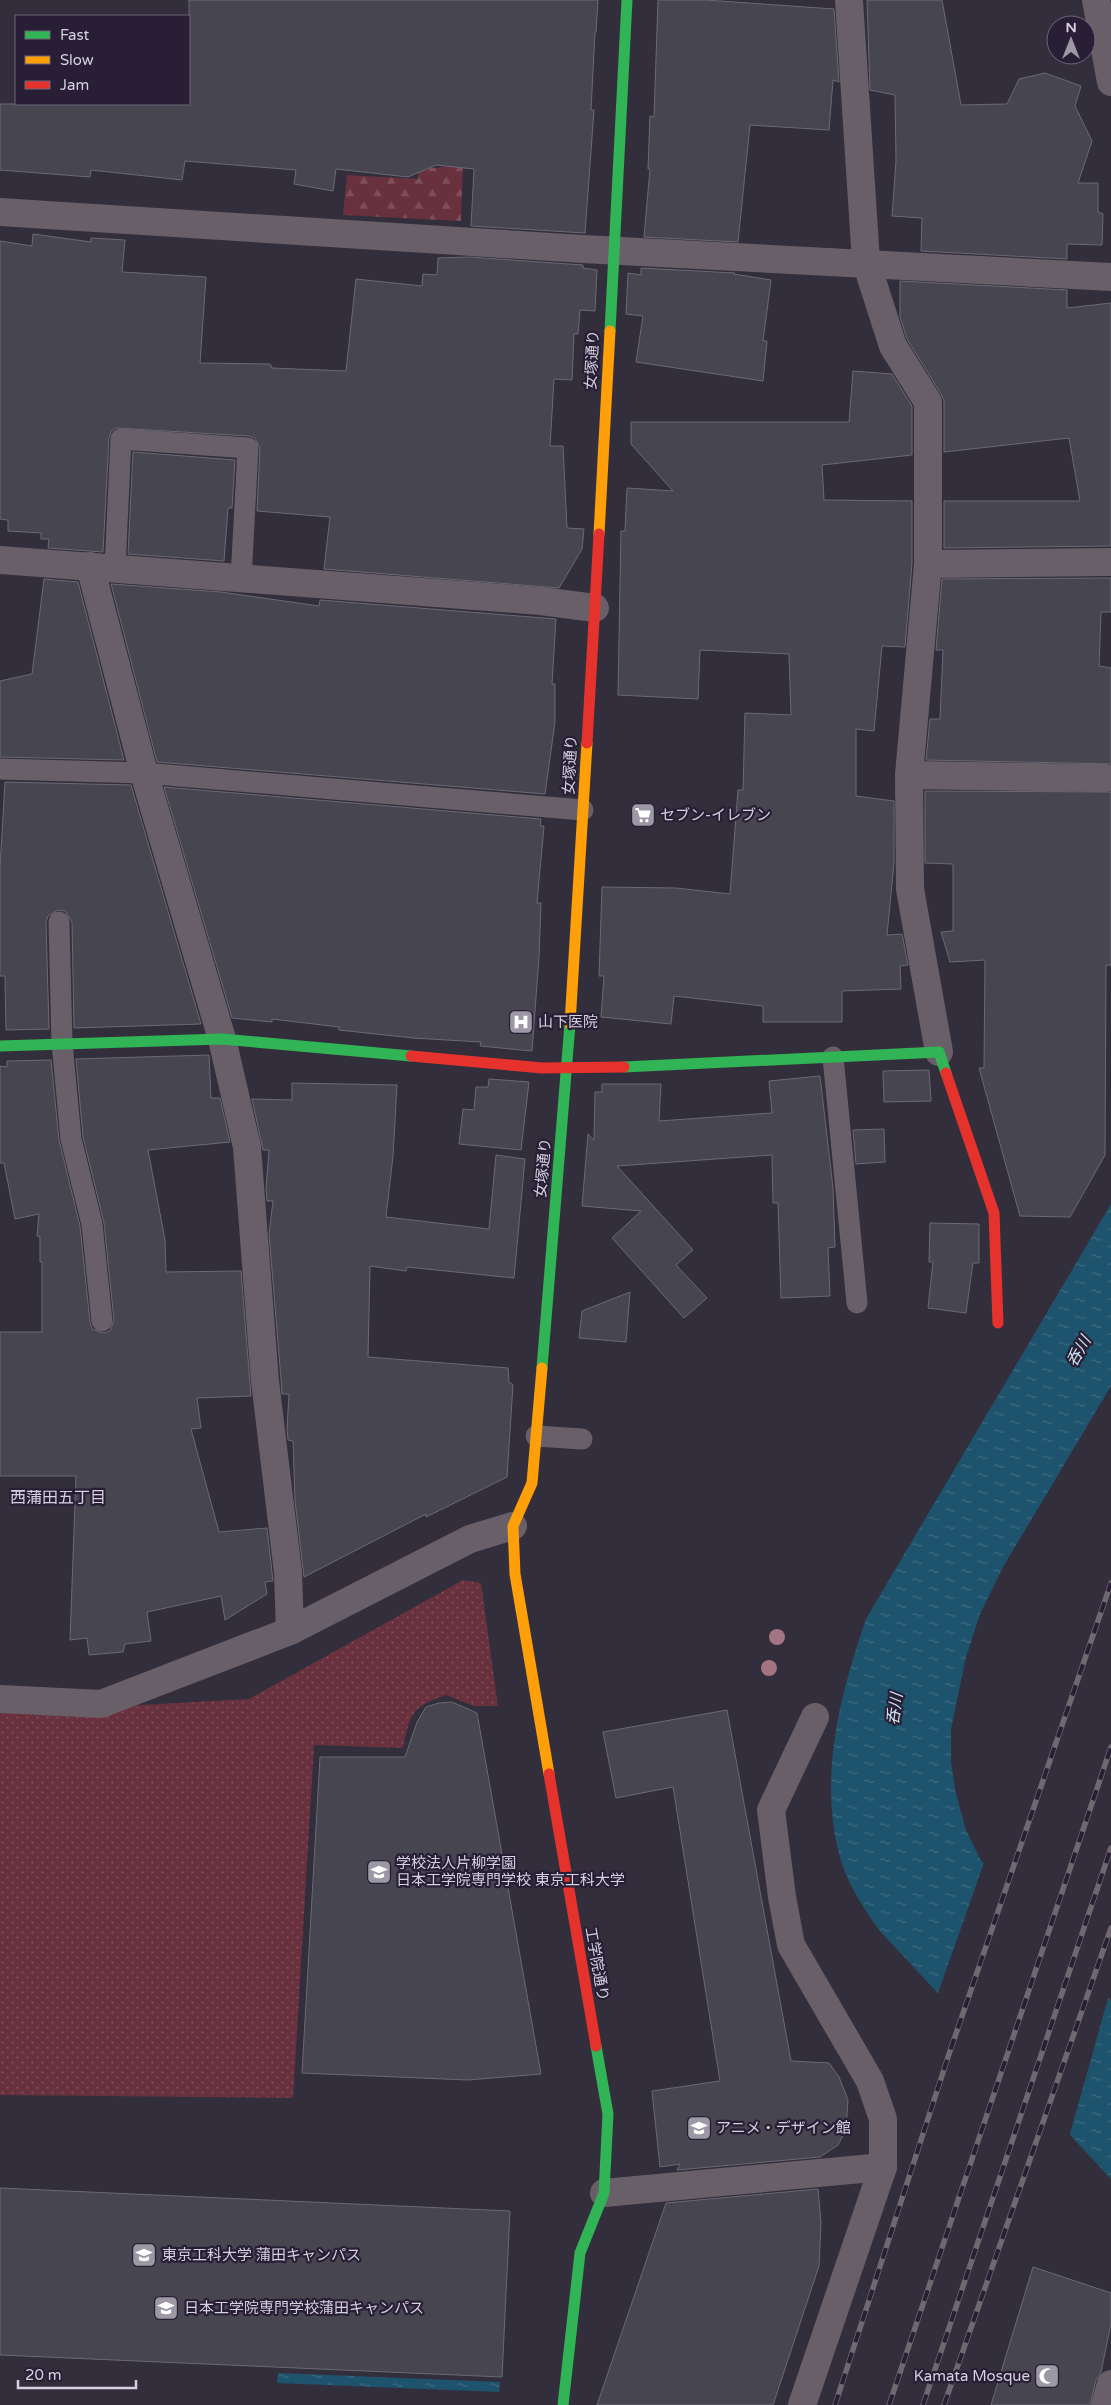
<svg xmlns="http://www.w3.org/2000/svg" width="1111" height="2405" font-family="'Varela Round','Noto Sans JP',sans-serif">
<style>
.forest{fill:url(#forest-firs)}
.park{fill:url(#park-dots)}
.water{fill:url(#water-ripples)}
.pier{fill:#332e3b}
.building{fill:#464550;stroke:#6a6a75}
.lines{fill:none;stroke-linecap:round;stroke-linejoin:round}
.lane{stroke:#695f68;stroke-width:21}
.street{stroke:#695f68;stroke-width:28}
.fast{stroke:#30b455;stroke-width:11}
.slow{stroke:#ff9f0a;stroke-width:11}
.jam{stroke:#e5322d;stroke-width:11}
.rail-casing{stroke:#706871;stroke-width:5.5}
.rail{stroke:#281f36;stroke-width:4;stroke-dasharray:11;stroke-linecap:butt}
.tree{fill:#a37582}
.labels{text-anchor:middle;stroke-width:4.5;stroke-linejoin:round;paint-order:stroke}
.street-label{font-size:15px;fill:#d6d1e0;stroke:#281f36}
.poi-label{font-size:15px;fill:#d6d1e0;stroke:#281f36;text-anchor:start}
.water-label{font-size:16px;font-style:italic;fill:#cde5f2;stroke:#281f36}
.neighbourhood-label{font-size:16px;fill:#d6d1e0;stroke:#281f36}
</style>
<defs>
<pattern id="forest-firs" width="22" height="20" patternUnits="userSpaceOnUse" patternTransform="scale(1.25)"><rect width="22" height="20" fill="#69313e"/><path d="M5 1l3.5 6h-7zM16 11l3.5 6h-7z" fill="#7e4e5a"/></pattern>
<pattern id="park-dots" width="8" height="8" patternUnits="userSpaceOnUse" patternTransform="scale(1.25)"><rect width="8" height="8" fill="#69313e"/><path d="M2 2h.1M6 6h.1" fill="none" stroke="#7e4e5a" stroke-width="1.8" stroke-linecap="round"/></pattern>
<pattern id="water-ripples" width="26" height="14" patternUnits="userSpaceOnUse" patternTransform="scale(1.25)"><rect width="26" height="14" fill="#1e536e"/><path d="M2 4q2-2 4 0t4 0M15 11q2-2 4 0t4 0" fill="none" stroke="#3e6b82"/></pattern>
</defs>
<rect width="100%" height="100%" fill="#332e3b"/>
<path class="forest" d="M463 161 461 221 343 215 347 175 418 179 419 167 438 168Z"/>
<path class="park" d="M463 1580 481 1583 498 1706H474L446 1695C412 1707 410 1713 403 1748L314 1745 293 2098 0 2095V1713L249 1699Z"/>
<g class="water">
<path d="M1111 1204V1386L1003 1567 980 1614 966 1657 951 1729V1762L956 1794 966 1830 980 1859 1111 2001V2179L879 1930C865 1910 850 1888 842 1864 817 1783 839 1697 866 1619Z"/>
<path d="M278 2373 500 2382 499 2392 277 2383Z"/>
</g>
<path class="pier" d="M985 1860 1109 1995 1069 2137 937 1996Z"/>
<g class="building">
<path d="M189 0H598L596 32H595L591 110H594L585 233 471 226 474 169 436 165 408 177 336 169 333 191 294 184 296 170 185 161 182 180 91 170 90 177 0 170V104H189Z"/>
<path d="M658 0H706L834 9 839 82 833 80 829 130 750 125 738 242 644 237 650 169H648L650 116 654 117Z"/>
<path d="M867 0H942L961 105 1007 104 1019 79 1045 73 1081 86 1075 106 1092 141 1078 183H1098V212L1103 214 1102 245 1067 244V259L921 251 922 218 892 216 896 161 895 95 870 90Z"/>
<path d="M33 234 91 242V238L125 240 122 272 206 277 200 363 270 364 272 368 346 371 356 279 422 286 423 274 437 275 438 258 469 257 583 265V268L597 270 595 311 580 310 578 334H574L572 380 554 379 550 446H563L567 528 584 529 582 549 559 588 324 569 330 517 257 511 260 448 255 438 249 436 116 428 111 432 109 438 103 552 48 548 49 539H41V533L8 531V520L0 519V241L32 246Z"/>
<path d="M641 268 735 273 734 274 771 280 763 341H767L763 381 636 362 643 316 626 314 628 273 641 275Z"/>
<path d="M900 281 1067 290V308L1111 303V546L944 548V501H1080L1069 438 944 452V401L941 394 907 339 900 317Z"/>
<path d="M853 371 892 374 912 406V455L822 465 824 500 912 501V563L905 647 882 646 874 731 856 729V796L894 801V863L887 935 902 934 908 965 900 966 901 989 842 991V1022H763V1006L674 996 671 1024 601 1017 604 976H599L602 887 676 888 730 894 738 790H743L745 713 791 715 789 654 700 650 698 699 618 695 621 531H625L627 488 673 491 631 444V422H849Z"/>
<path d="M133 452 235 460 232 508H228L224 561 128 554Z"/>
<path d="M1111 578V612H1101L1099 666 1111 668V764L926 760 930 719H940L943 650H936L942 579Z"/>
<path d="M44 579 78 582 124 760 0 757V681L32 674Z"/>
<path d="M111 584 221 592 319 606 320 600 556 619 552 684H555V722L545 794 157 762Z"/>
<path d="M5 782 131 785 201 1024 74 1028 72 922 65 911 58 910 48 916 46 922 49 1029 6 1030 5 976H0V867Z"/>
<path d="M164 787 541 819 540 826H544L537 903H541L539 957 532 1051 480 1046 481 1042 413 1038 339 1030V1027L272 1019V1022L232 1018Z"/>
<path d="M925 791 1111 792V965H1106L1105 1155 1070 1217 1020 1216 979 1068H984L985 960 950 962 941 932 953 931V864L925 863Z"/>
<path d="M209 1055 211 1098H220L230 1142 148 1150 165 1240 166 1272 241 1271 251 1396 197 1398 201 1428 191 1429 219 1532 267 1528 273 1581 265 1582 267 1594 225 1620 221 1596 147 1612 151 1641 125 1644 123 1652 89 1655 87 1638 70 1640 76 1476H0V1332H42V1262H40V1237L37 1236 39 1214 15 1219 4 1163H0V1066L7 1067V1061L51 1060 59 1140 80 1226 90 1322 92 1329 103 1333 110 1331 114 1320 104 1223 83 1137 76 1059Z"/>
<path d="M929 1070 931 1101 884 1102 883 1071Z"/>
<path d="M820 1076 833 1188 835 1247 828 1248 830 1296 781 1298 778 1203H773L772 1155 617 1166 693 1250 676 1265 707 1298 684 1318 612 1238 641 1211 582 1206 588 1134 594 1140 595 1092H602V1084H661L659 1121 772 1113 769 1081Z"/>
<path d="M489 1079 529 1082 521 1150 459 1144 463 1109 474 1110 476 1087H488Z"/>
<path d="M292 1083 397 1085 393 1156 386 1217 489 1229 496 1155 525 1159 514 1278 407 1267 406 1271 370 1266 368 1357 508 1368 509 1382 513 1385 507 1477 426 1517V1514L304 1577 295 1501 293 1441 288 1440 287 1429 289 1394H282L281 1379 269 1234 273 1201H267L266 1188 269 1150H263L252 1099 292 1100Z"/>
<path d="M884 1129 885 1162 856 1164 853 1130Z"/>
<path d="M930 1223 979 1224V1263H973L966 1313 928 1308 933 1262H929Z"/>
<path d="M630 1292 626 1342 579 1338 582 1311Z"/>
<path d="M452 1702 477 1713 541 2074 468 2080 302 2073 320 1757H405L417 1722 426 1707 439 1703Z"/>
<path d="M727 1710 791 2061 829 2063 839 2077 848 2100 846 2130 838 2145 820 2157 677 2170 680 2164 660 2167 652 2091 720 2081 673 1787 616 1798 603 1732Z"/>
<path d="M0 2188 510 2211 502 2377 0 2355Z"/>
<path d="M818 2189 821 2222 819 2266 773 2405H597L666 2203Z"/>
<path d="M1033 2267 1111 2293V2324L1101 2372 1096 2380 1090 2405H991Z"/>
</g>
<g class="lines">
<g class="lane">
<path d="M115 568 121 439 248 448 241 579"/>
<path d="M0 769 144 773 583 810"/>
<path d="M59 922 62 1043 71 1139 92 1224 102 1321"/>
<path d="M833 1057 857 1303"/>
<path d="M536 1436 582 1439"/>
</g>
<g class="street">
<path d="M849 0 866 262 893 346 928 402V564L909 775 910 889 939 1052"/>
<path d="M1096 0 1111 82"/>
<path d="M0 212 583 249 1111 277"/>
<path d="M0 560 541 601 595 608"/>
<path d="M928 564 1111 562"/>
<path d="M90 566 144 773 222 1039 247 1147 265 1381 288 1572 290 1631"/>
<path d="M909 775 1105 778"/>
<path d="M0 1699 101 1704 290 1631 470 1539 513 1526"/>
<path d="M604 2193 883 2167"/>
<path d="M802 2405 883 2167V2119L870 2081 791 1945 782 1897 771 1810 815 1717"/>
<path d="M1105 2405 1111 2384"/>
</g>
<g class="fast">
<path d="M610 331 627 0"/>
<path d="M0 1046 222 1039 411 1056"/>
<path d="M624 1067 939 1052 946 1073"/>
<path d="M542 1368 570 1024"/>
<path d="M563 2405 580 2253 604 2193 608 2114 596 2046"/>
</g>
<g class="slow">
<path d="M599 534 610 331"/>
<path d="M570 1024 587 743"/>
<path d="M542 1368 532 1483 513 1526 515 1574 549 1774"/>
</g>
<g class="jam">
<path d="M587 743 599 534"/>
<path d="M411 1056 542 1068 624 1067"/>
<path d="M946 1073 994 1213 998 1323"/>
<path d="M549 1774 596 2046"/>
</g>
<defs>
<g id="rail">
<path d="M835 2405 949 2054 1111 1583"/>
<path d="M889 2405 1111 1747"/>
<path d="M923 2405 1111 1848"/>
<path d="M944 2405 1111 1928"/>
</g>
</defs>
<use href="#rail" class="rail-casing"/>
<use href="#rail" class="rail"/>
</g>
<g class="tree">
<circle cx="777" cy="1637" r="8"/>
<circle cx="769" cy="1668" r="8"/>
</g>
<defs>
<symbol id="supermarket-square" viewBox="-11 -11 22 22"><rect x="-9" y="-9" width="18" height="18" rx="4" fill="#9d98a6" stroke="#281f36"/><path d="M-6-5.5h2.5l.6 2H6L4.5 2H-2.5L-4.4-4H-6ZM-1.5 3.2a1.3 1.3 0 1 0 .1 0ZM3 3.2a1.3 1.3 0 1 0 .1 0Z" fill="#fff"/></symbol>
<symbol id="hospital-square" viewBox="-11 -11 22 22"><rect x="-9" y="-9" width="18" height="18" rx="4" fill="#9d98a6" stroke="#281f36"/><path d="M-5-5h3v3.5h4V-5h3V5h-3V1.5h-4V5h-3Z" fill="#fff"/></symbol>
<symbol id="university-square" viewBox="-11 -11 22 22"><rect x="-9" y="-9" width="18" height="18" rx="4" fill="#9d98a6" stroke="#281f36"/><path d="M0-5L7-2L0 1L-7-2ZM-4 1L0 2.5L4 1V4Q0 6-4 4Z" fill="#fff"/></symbol>
<symbol id="school-square" viewBox="-11 -11 22 22"><rect x="-9" y="-9" width="18" height="18" rx="4" fill="#9d98a6" stroke="#281f36"/><path d="M0-5L7-2L0 1L-7-2ZM-4 1L0 2.5L4 1V4Q0 6-4 4Z" fill="#fff"/></symbol>
<symbol id="mosque-square" viewBox="-11 -11 22 22"><rect x="-9" y="-9" width="18" height="18" rx="4" fill="#9d98a6" stroke="#281f36"/><path d="M3.5-4.9A6 6 0 1 0 3.5 4.9A5 5 0 1 1 3.5-4.9Z" fill="#fff"/></symbol>
</defs>
<g fill-rule="evenodd">
<use href="#supermarket-square" x="629" y="801" width="28" height="28"/>
<use href="#hospital-square" x="507" y="1008" width="28" height="28"/>
<use href="#university-square" x="365" y="1858" width="28" height="28"/>
<use href="#school-square" x="685" y="2114" width="28" height="28"/>
<use href="#university-square" x="130" y="2241" width="28" height="28"/>
<use href="#school-square" x="152" y="2294" width="28" height="28"/>
<use href="#mosque-square" x="1033" y="2362" width="28" height="28"/>
</g>
<g class="labels">
<g class="street-label">
<text transform="translate(592 360) rotate(-87)" y="5">女塚通り</text>
<text transform="translate(570 765) rotate(-87)" y="5">女塚通り</text>
<text transform="translate(543 1168) rotate(-85)" y="5">女塚通り</text>
<text transform="translate(597 1964) rotate(80)" y="5">工学院通り</text>
</g>
<g class="poi-label">
<text x="660" y="820">セブン-イレブン</text>
<text x="538" y="1027">山下医院</text>
<text x="396" y="1868">学校法人片柳学園<tspan x="396" dy="17">日本工学院専門学校 東京工科大学</tspan></text>
<text x="716" y="2133">アニメ・デザイン館</text>
<text x="162" y="2260">東京工科大学 蒲田キャンパス</text>
<text x="184" y="2313">日本工学院専門学校蒲田キャンパス</text>
<text x="1030" y="2381" text-anchor="end">Kamata Mosque</text>
</g>
<g class="water-label">
<text transform="translate(1078 1351) rotate(-60)" y="6">呑川</text>
<text transform="translate(894 1709) rotate(-82)" y="6">呑川</text>
</g>
<g class="neighbourhood-label">
<text x="58" y="1503">西蒲田五丁目</text>
</g>
</g>
<rect x="15" y="15" width="175" height="90" fill="#281f36" stroke="#6e667a"/>
<rect x="25" y="31" width="25" height="8" fill="#30b455" stroke="#6e667a"/>
<text x="60" y="40" font-size="15" fill="#d6d1e0">Fast</text>
<rect x="25" y="56" width="25" height="8" fill="#ff9f0a" stroke="#6e667a"/>
<text x="60" y="65" font-size="15" fill="#d6d1e0">Slow</text>
<rect x="25" y="81" width="25" height="8" fill="#e5322d" stroke="#6e667a"/>
<text x="60" y="90" font-size="15" fill="#d6d1e0">Jam</text>
<g transform="translate(1071 40)"><circle r="24" fill="#281f36" stroke="#6e667a"/>
<path d="M0-4L9 19L0 12L-9 19Z" fill="#9d98a6"/>
<text y="-8" font-size="14" font-weight="bold" text-anchor="middle" fill="#d6d1e0">N</text>
</g>
<path d="M18 2380v8h118v-8" fill="none" stroke="#d6d1e0" stroke-width="2.5"/>
<text x="25" y="2380" font-size="15" fill="#d6d1e0" stroke="#281f36" stroke-width="4" paint-order="stroke">20 m</text>
</svg>
